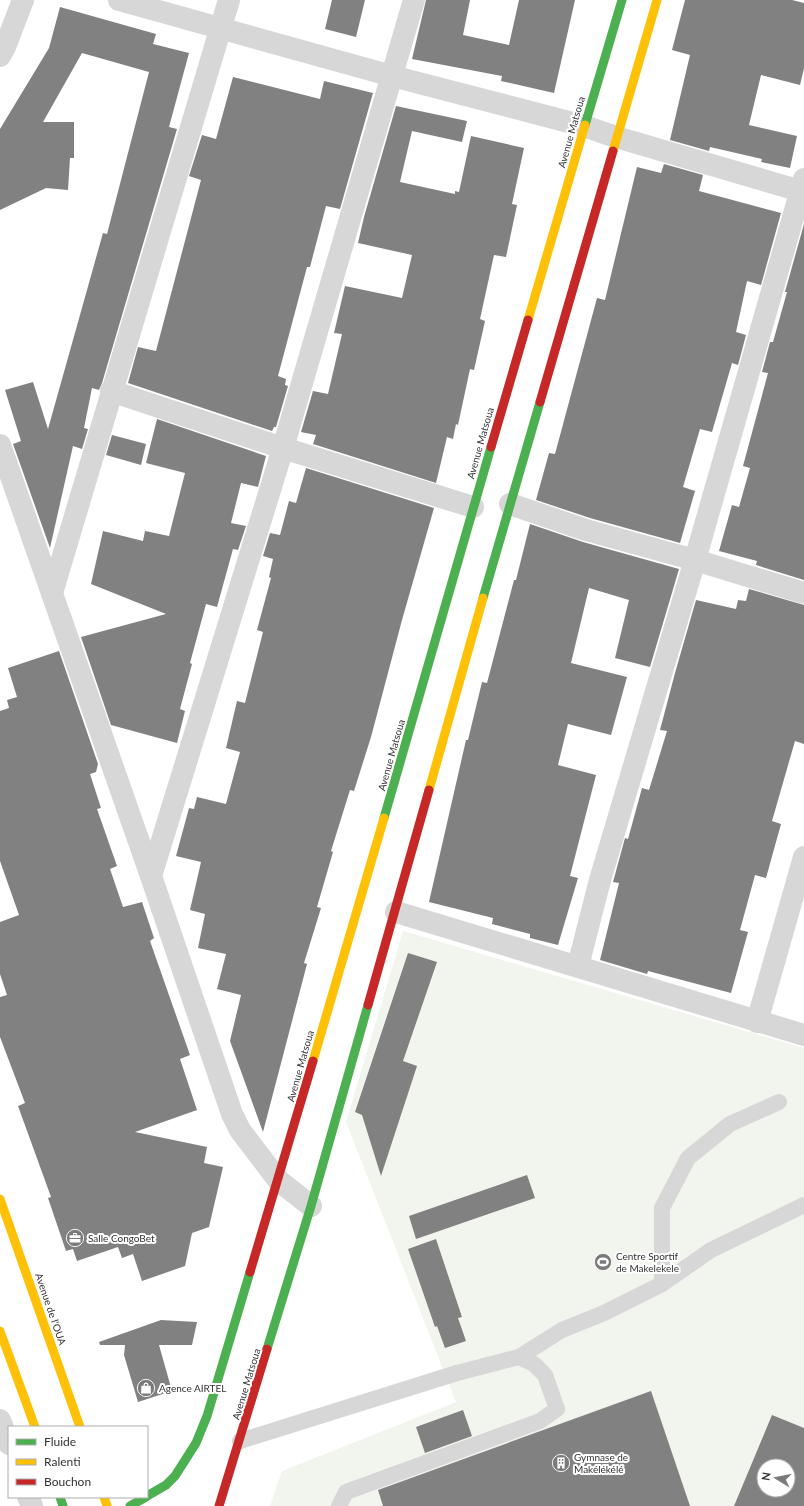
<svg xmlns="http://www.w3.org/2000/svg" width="804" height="1506" font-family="Lato,sans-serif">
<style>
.green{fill:#f1f5ed;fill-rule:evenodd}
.building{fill:#818181;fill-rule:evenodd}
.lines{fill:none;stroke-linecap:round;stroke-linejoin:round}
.lane{stroke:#d7d7d7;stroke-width:16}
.street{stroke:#d7d7d7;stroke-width:22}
.fast{stroke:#4caf50;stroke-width:9}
.slow{stroke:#ffc107;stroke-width:9}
.jam{stroke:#c62828;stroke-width:9}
.labels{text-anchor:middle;stroke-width:4;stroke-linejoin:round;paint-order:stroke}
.street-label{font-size:10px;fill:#333;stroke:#fff}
.poi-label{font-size:10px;fill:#333;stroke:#fff;text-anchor:start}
</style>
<rect width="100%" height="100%" fill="#fff"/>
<path class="green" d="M403 931 804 1048V1506H270L282 1471 456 1402 346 1122ZM764 1466H788V1490H764Z"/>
<g class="building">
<path d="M332 0H365L356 37 325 29Z"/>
<path d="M426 0H470L463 35 509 45 519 0H575L554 93 501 81 502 76 412 59Z"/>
<path d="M685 0H792L804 3V68L800 85 761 75 749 125 797 136 790 168 761 162 762 159 710 147 709 151 670 140 690 55 672 50Z"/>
<path d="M60 7 156 34 153 44 189 53 169 127 177 129 102 383 99 390 92 388 84 428 88 429 82 449 73 446 50 548 13 444 21 441 5 390 33 382 48 429 103 233 107 234 149 72 82 53 43 122H74V158H70L68 190 46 188 0 210V129L49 48Z"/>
<path d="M233 77 320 99 324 81 373 93 340 209 326 206 310 267H307L278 376 286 379 285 385 288 386 276 427H274L272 431 128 383 138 347 156 351 201 180 189 176 202 135 216 139Z"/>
<path d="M396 106 467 121 462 142 412 131 400 182 455 194V191L459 192 471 136 524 148 512 204 517 205 506 257 494 255 480 319 485 321 474 370 470 369 458 425 456 424 453 439 447 437 436 483 313 444 316 435 301 432 313 391 328 394 342 334 334 333 345 286 402 298 412 255 358 243 364 217Z"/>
<path d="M664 164 703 175 699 191 781 213 761 285 747 281 736 332 746 335 738 365 732 363 712 432 700 429 683 487 695 491 680 543 590 518 536 500 549 453 555 454 597 298 605 300 637 167 661 173Z"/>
<path d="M804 224V580L756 565 757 561 719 551 732 505 739 507 750 468 743 466 768 373 762 372 770 342H773L787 292H785Z"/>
<path d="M157 419 266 456 258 487 241 483 231 523 246 526 238 550 233 549 217 607 206 604 190 663 192 664 180 709 185 711 177 743 111 725 81 637 166 614 91 584 103 531 143 541 145 531 169 536 185 473 146 463Z"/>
<path d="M112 435 146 444 141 465 106 455Z"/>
<path d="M306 468 434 508 402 620 371 737 354 791 350 790 331 851 333 852 317 907 321 908 304 963 307 964 263 1132 230 1041 241 995 217 989 226 954 198 948 205 914 190 910 201 862 176 856 189 808 194 809 197 797 226 804 240 752 226 748 237 701 245 703 263 632 257 630 271 578 269 577 273 559 263 556 270 533 280 535 289 501 296 503Z"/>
<path d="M530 524 583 542 679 569 650 667 615 658 629 600 589 588 571 663 627 677 611 735 568 724 558 765 596 775 570 876 578 878 558 945 530 938V934L492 924 493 918 429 902 466 740H468L482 682 487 683 514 580H516Z"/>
<path d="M749 589 804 605V744L795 741 772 821 781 824 766 878 755 875 740 930 748 932 731 993 648 971 647 974 600 960 619 883 613 882 625 838 628 839 642 788 649 790 667 731 660 730 675 673 696 600 736 609 738 600 746 601Z"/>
<path d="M59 651 98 764 96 772 90 774 101 808 97 809 117 866 110 869 123 907 142 902 154 938 150 941 190 1055 180 1059 197 1110 135 1132 207 1147 204 1163 223 1167 209 1227 192 1233 185 1266 142 1281 133 1254 122 1258 118 1247 77 1261 73 1249 66 1251 48 1198 51 1197 18 1106 25 1103 0 1037V997L7 995 0 974V922L19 915 0 861V711L9 708 7 700 17 697 8 668Z"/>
<path d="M408 953 437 962 403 1061 417 1066 381 1176 362 1115 355 1112Z"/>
<path d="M527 1175 535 1198 416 1239 409 1216Z"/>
<path d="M436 1239 462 1317 458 1318 466 1341 445 1348 437 1326 435 1327 408 1249Z"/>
<path d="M161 1320 197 1322 192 1345H159L172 1391 138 1402 124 1355 125 1345H100L99 1342Z"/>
<path d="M651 1391 690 1506H383L378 1490Z"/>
<path d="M463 1410 472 1436 425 1453 416 1427Z"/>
<path d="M772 1415 804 1428V1506H734ZM764 1466H788V1490H764Z"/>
</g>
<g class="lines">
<g class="lane">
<path d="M662 1284V1208L688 1158 730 1124 779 1102"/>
<path d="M519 1357 562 1330 604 1313 662 1284 711 1250 804 1205"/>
<path d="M240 1441 457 1373 519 1357 534 1364 545 1375 557 1409 540 1421 346 1492 339 1506"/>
</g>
<g class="street">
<path d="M119 0 392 76 584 126 616 137 804 192"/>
<path d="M0 56 5 47 23 0"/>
<path d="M111 391 283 448 473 507"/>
<path d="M0 445 151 876 232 1114 240 1130 278 1180 311 1206"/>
<path d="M510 504 586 530 695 560 804 593"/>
<path d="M52 593 229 0"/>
<path d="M151 876 283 448 414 0"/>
<path d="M396 912 804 1035"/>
<path d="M578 966 600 880 695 560 804 179"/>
<path d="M757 1022 804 857"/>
<path d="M0 1420 9 1444"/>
<path d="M28 1497 32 1506"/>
</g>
<g class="fast">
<path d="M585 125 622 0"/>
<path d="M483 598 540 402"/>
<path d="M384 818 491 447"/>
<path d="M267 1349 311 1206 368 1005"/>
<path d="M147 1496 166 1485 175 1476 196 1443 207 1416 250 1272"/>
<path d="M60 1497 63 1506"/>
<path d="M130 1506 146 1497"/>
</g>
<g class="slow">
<path d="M613 151 657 0"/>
<path d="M528 320 585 125"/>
<path d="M429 790 483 598"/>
<path d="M313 1061 384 818"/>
<path d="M0 1199 80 1427"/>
<path d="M0 1331 35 1427"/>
<path d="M104 1497 107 1506"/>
</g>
<g class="jam">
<path d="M540 402 613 151"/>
<path d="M491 447 528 320"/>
<path d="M368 1005 429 790"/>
<path d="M250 1272 313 1061"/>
<path d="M219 1506 267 1349"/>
</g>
</g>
<defs>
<symbol id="office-disc" viewBox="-11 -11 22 22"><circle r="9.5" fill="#7a7a7a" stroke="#fff"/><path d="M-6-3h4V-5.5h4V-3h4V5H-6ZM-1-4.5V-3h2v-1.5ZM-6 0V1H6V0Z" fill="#fff"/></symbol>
<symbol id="stadium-disc" viewBox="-11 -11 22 22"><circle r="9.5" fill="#7a7a7a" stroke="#fff"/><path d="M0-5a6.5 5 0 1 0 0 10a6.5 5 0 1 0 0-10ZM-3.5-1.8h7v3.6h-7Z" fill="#fff"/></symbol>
<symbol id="shop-disc" viewBox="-11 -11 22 22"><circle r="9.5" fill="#7a7a7a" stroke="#fff"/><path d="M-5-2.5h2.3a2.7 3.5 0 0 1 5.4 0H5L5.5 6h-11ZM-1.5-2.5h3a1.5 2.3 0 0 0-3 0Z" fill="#fff"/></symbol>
<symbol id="building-disc" viewBox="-11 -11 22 22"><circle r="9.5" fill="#7a7a7a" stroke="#fff"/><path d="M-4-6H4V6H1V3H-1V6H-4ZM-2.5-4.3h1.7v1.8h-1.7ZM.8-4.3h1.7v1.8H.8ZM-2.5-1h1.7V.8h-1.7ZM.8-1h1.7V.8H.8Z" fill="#fff"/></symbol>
</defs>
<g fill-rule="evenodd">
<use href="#office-disc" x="65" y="1228" width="20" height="20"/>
<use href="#stadium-disc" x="593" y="1252" width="20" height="20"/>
<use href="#shop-disc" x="136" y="1378" width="20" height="20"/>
<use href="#building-disc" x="551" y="1453" width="20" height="20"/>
</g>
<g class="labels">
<g class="street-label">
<text transform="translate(571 132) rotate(-74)" y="4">Avenue Matsoua</text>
<text transform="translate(480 443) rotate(-74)" y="4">Avenue Matsoua</text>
<text transform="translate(391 755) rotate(-74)" y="4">Avenue Matsoua</text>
<text transform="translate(300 1066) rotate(-74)" y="4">Avenue Matsoua</text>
<text transform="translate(51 1309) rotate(71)" y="4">Avenue de l'OUA</text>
<text transform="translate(246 1384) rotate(-73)" y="4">Avenue Matsoua</text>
</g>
<g class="poi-label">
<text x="88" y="1242">Salle CongoBet</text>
<text x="616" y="1260">Centre Sportif<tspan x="616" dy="12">de Makelekele</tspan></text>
<text x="159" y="1392">Agence AIRTEL</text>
<text x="574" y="1461">Gymnase de<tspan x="574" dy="12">Makélékélé</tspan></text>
</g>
</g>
<rect x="8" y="1426" width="140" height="72" fill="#ffffff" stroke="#adadad"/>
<rect x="16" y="1439" width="20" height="6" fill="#4caf50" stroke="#adadad"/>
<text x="44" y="1446" font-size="12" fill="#333333">Fluide</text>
<rect x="16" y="1459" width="20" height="6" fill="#ffc107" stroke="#adadad"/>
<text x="44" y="1466" font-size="12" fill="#333333">Ralenti</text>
<rect x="16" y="1479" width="20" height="6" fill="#c62828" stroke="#adadad"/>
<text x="44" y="1486" font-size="12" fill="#333333">Bouchon</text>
<g transform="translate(776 1478) rotate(280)"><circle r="19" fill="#ffffff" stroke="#adadad"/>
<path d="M0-3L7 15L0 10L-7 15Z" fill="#7a7a7a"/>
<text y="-6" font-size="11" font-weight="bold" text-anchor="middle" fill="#333333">N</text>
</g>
</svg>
